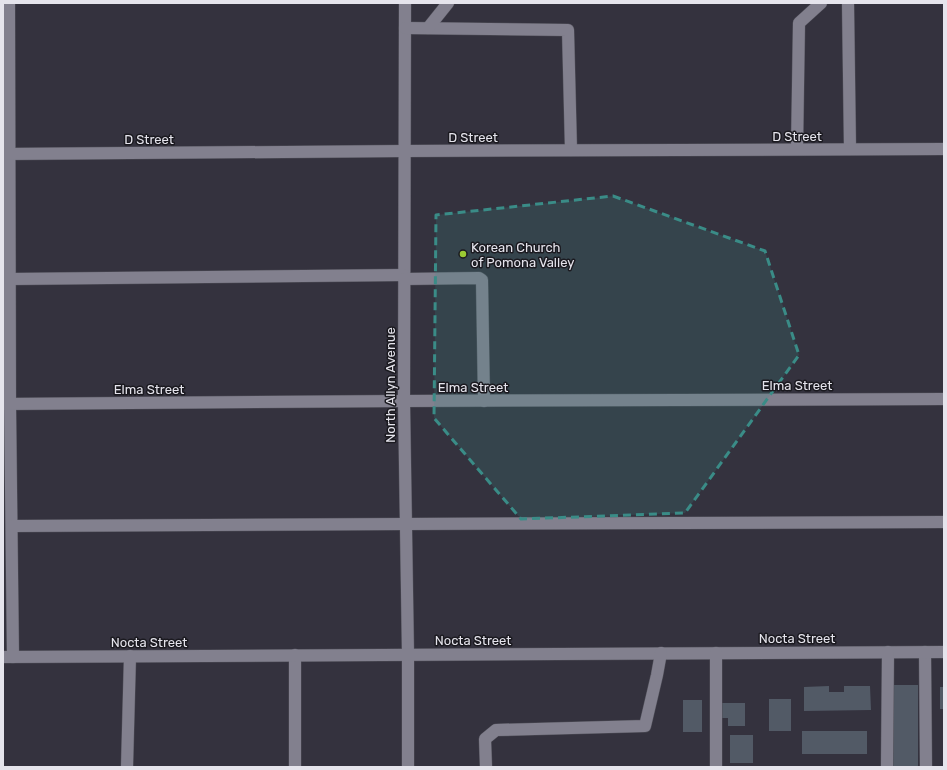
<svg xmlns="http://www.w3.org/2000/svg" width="947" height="770" font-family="Rubik,sans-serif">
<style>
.building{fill:#525a66}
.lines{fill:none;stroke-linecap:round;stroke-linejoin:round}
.minor-casing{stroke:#504f59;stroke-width:13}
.minor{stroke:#82808e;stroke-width:12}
.marked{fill:#3a8c87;fill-opacity:0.2;stroke:#3a8c87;stroke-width:3;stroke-dasharray:8 5;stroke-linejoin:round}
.poi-dot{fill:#9bcb33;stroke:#1b1a20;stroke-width:1.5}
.labels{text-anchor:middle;stroke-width:3;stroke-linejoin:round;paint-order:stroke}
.street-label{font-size:13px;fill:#e5e4ec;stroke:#1b1a20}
.poi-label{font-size:13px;fill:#e5e4ec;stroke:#1b1a20;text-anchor:start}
</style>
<rect width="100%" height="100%" fill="#34323e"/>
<g class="building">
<path d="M891 685H918V767H892Z"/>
<path d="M829 686V692H844V686H870L871 710 804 711V687Z"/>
<rect x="940" y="687" width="4" height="22"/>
<rect x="769" y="699" width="22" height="32"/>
<rect x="683" y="700" width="19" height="32"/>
<path d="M722 703H745V726H728V718H722Z"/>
<rect x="802" y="731" width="65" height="23"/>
<rect x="730" y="735" width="23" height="28"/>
</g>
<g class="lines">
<defs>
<g id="minor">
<path d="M9 3 10 404 13 657"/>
<path d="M405 3 404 401 408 654V767"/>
<path d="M848 3 850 149"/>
<path d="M405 28 568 30 571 150"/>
<path d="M428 28 448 3"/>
<path d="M797 149 799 23 821 3"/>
<path d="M3 154 405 151 944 149"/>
<path d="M10 279 404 275"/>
<path d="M404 279 479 278 482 280 484 401"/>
<path d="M3 404 404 401 944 399"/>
<path d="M12 526 406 524 944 522"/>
<path d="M925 652 926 767"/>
<path d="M295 655V767"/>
<path d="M3 657 944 652"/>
<path d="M127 767 130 656"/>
<path d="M486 767 485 739 496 730 645 726 657 675 661 653"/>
<path d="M716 767V653"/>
<path d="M887 767 888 652"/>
</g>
</defs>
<use href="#minor" class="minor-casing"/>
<use href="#minor" class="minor"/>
</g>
<path class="marked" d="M613 196 765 251 799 355 685 513 521 519 434 418 436 215Z"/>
<circle class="poi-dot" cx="463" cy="254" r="4"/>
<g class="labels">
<g class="street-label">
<text x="797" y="141">D Street</text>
<text x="473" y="142">D Street</text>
<text x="149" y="144">D Street</text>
<text transform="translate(390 385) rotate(-90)" y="5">North Allyn Avenue</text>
<text x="797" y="390">Elma Street</text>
<text x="473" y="392">Elma Street</text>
<text x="149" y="394">Elma Street</text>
<text x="797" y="643">Nocta Street</text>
<text x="473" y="645">Nocta Street</text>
<text x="149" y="647">Nocta Street</text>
</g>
<g class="poi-label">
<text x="471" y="252">Korean Church<tspan x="471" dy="15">of Pomona Valley</tspan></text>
</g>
</g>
<rect width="947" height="770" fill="none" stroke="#e5e4ec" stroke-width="8"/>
</svg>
